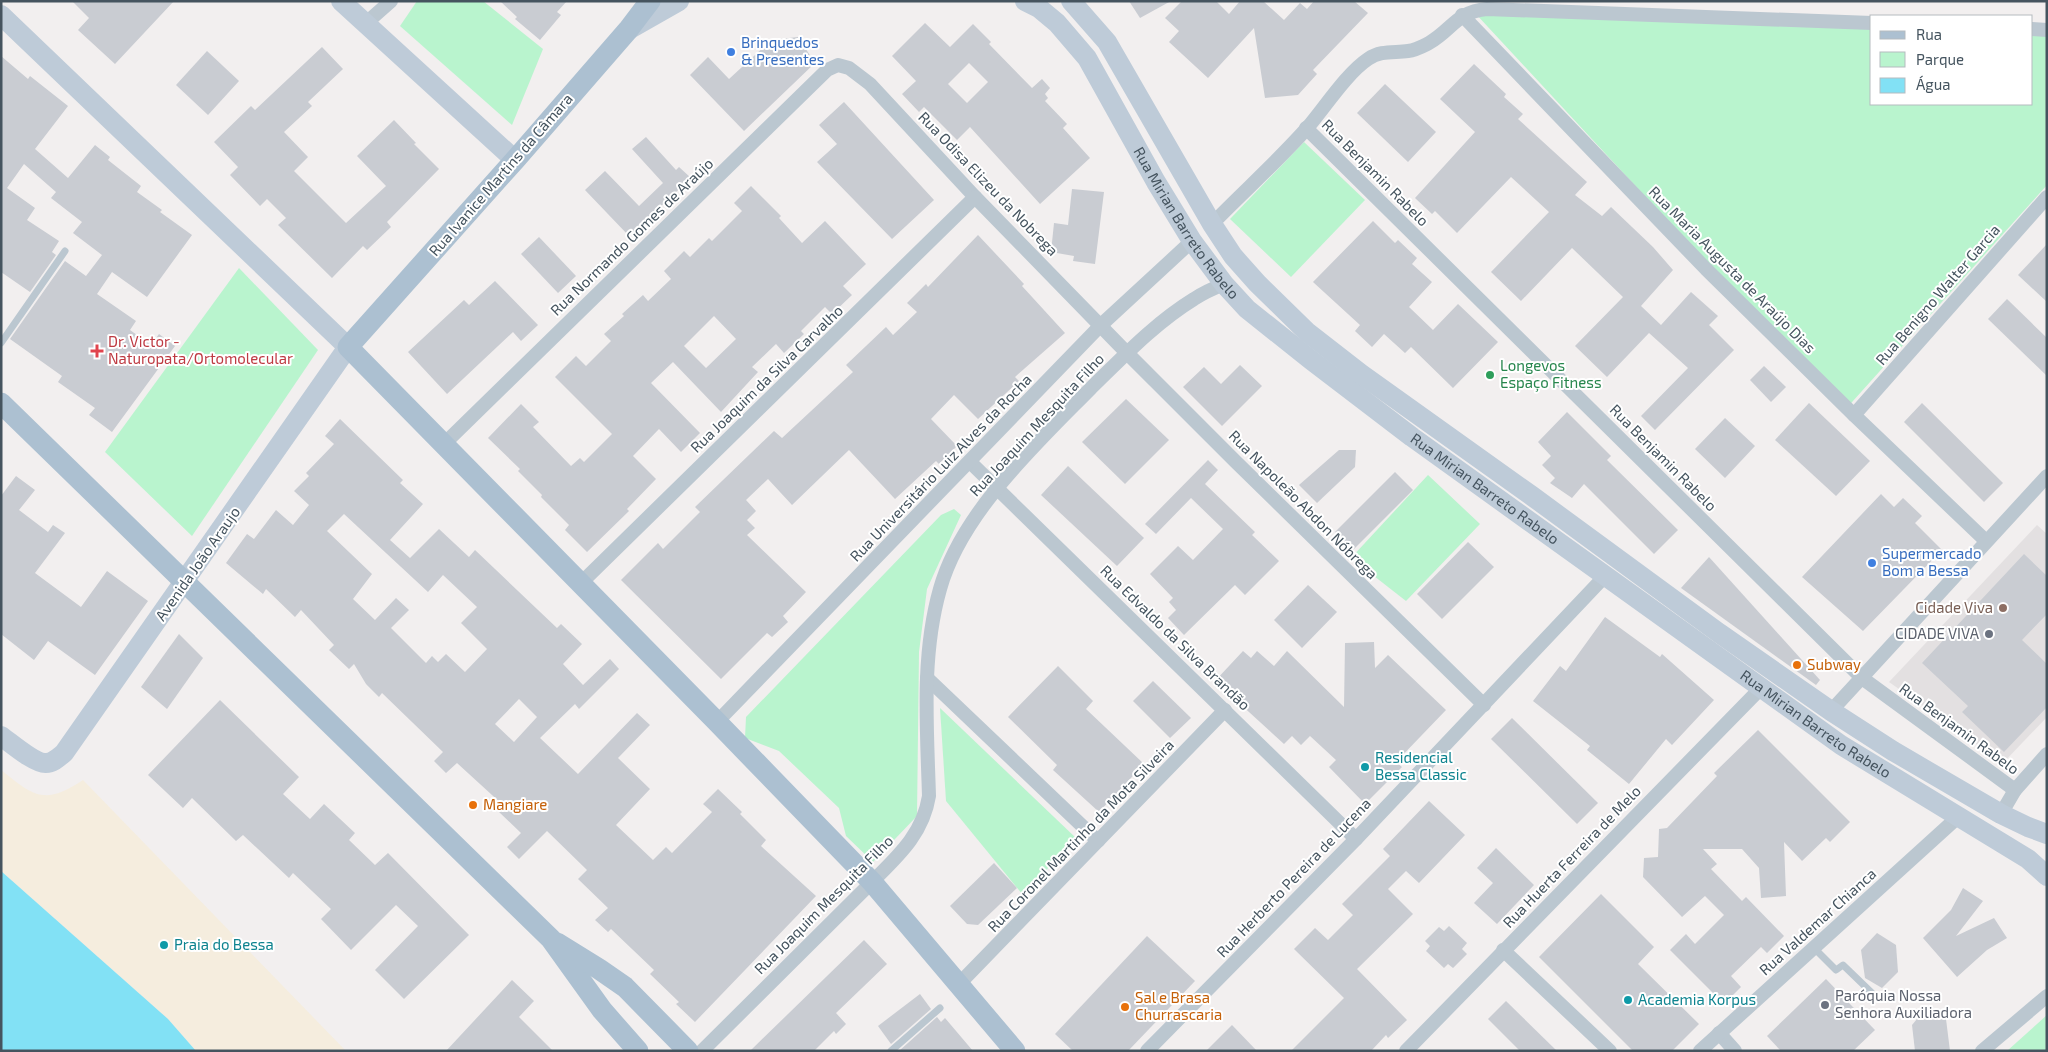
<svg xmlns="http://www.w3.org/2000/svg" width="2048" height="1052" font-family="'Exo 2',sans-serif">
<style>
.education{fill:#e3e0e1}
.green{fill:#b9f4ce}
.sand{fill:#f5edde}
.water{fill:#82e1f5}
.building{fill:#c9ccd2;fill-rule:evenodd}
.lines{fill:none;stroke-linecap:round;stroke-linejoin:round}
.service{stroke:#bbc7d0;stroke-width:7}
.minor{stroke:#bbc7d0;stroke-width:14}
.secondary{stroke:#becbd8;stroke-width:20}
.primary{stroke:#acc0d1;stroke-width:21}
.shop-dot{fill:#3f7fe0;stroke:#fff;stroke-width:2}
.health-dot{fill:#e0444e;stroke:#fff;stroke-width:2}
.leisure-dot{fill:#2e9e5b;stroke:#fff;stroke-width:2}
.education-dot{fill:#8d6e63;stroke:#fff;stroke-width:2}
.worship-dot{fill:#6b7280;stroke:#fff;stroke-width:2}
.food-dot{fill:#e8710a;stroke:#fff;stroke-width:2}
.culture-dot{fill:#0f9aa8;stroke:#fff;stroke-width:2}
.labels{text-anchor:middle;stroke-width:4;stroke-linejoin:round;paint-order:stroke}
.shop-label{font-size:15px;fill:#366cbe;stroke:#fff;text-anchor:start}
.street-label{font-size:15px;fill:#45545f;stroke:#fff}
.health-label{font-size:15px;fill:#be3a42;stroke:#fff;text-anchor:start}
.leisure-label{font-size:15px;fill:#27864d;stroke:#fff;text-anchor:start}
.education-label{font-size:15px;fill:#785e54;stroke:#fff;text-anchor:end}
.worship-label{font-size:15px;fill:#5b616d;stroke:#fff;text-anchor:end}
.food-label{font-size:15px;fill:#c56008;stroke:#fff;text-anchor:start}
.culture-label{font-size:15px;fill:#0d838f;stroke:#fff;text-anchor:start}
</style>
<rect width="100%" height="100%" fill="#f2efef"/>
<path class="education" d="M2037 525 2047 534V717L2003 763 1889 682Z"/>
<g class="green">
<path d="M417 1H483L543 49 512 125 400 26Z"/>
<path d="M1475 13 1872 28V104H2032V33L2047 34V185L1844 411Z"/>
<path d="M1304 142 1365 200 1291 277 1230 219Z"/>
<path d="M239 268 318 350 192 536 105 452Z"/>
<path d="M1428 475 1480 524 1406 601 1351 558Z"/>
<path d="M954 509 961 515 927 589 919 652 917 816 873 862 846 836 839 808 779 751 745 738 746 717 941 515Z"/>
<path d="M940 708 1076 838 1023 895 946 801Z"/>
<path d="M2047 1015V1051H2007Z"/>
</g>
<path class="sand" d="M1 770C34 796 44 806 83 780L346 1051H196L168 1019 1 871Z"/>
<path class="water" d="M1 871 168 1019 196 1051H1Z"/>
<g class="building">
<path d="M72 1H174L115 64 78 30 89 18Z"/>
<path d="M500 1H567L557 12 561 15 540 40 515 19 517 17Z"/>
<path d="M1129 1H1171L1140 18Z"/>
<path d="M1182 1H1216L1229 14 1240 1H1263L1284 20 1300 3 1307 9 1314 1H1354L1368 13 1313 70 1317 74 1298 95 1265 98 1254 28 1208 78 1169 42 1179 31 1165 18Z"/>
<path d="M925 23 950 47 973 24 991 42 989 44 1032 88 1042 79 1050 88 1045 94 1048 98 1045 101 1067 124 1063 128 1090 158 1040 204 970 127 957 140 924 107 919 112 902 94 916 81 892 56ZM969 63 988 82 967 103 948 84Z"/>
<path d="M798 37 815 63 744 131 690 75 708 57 729 79 766 45 771 50 780 39Z"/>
<path d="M322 47 343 69 308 102 312 106 284 132 308 157 294 171 346 223 386 186 357 156 394 120 416 143 414 144 439 169 387 222 391 227 367 250 363 246 332 278 278 225 286 218 267 199 260 206 230 175 238 167 214 142 251 106 255 110Z"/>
<path d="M207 51 239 81 208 115 176 85Z"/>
<path d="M1 56 28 79 30 76 68 106 35 149 68 178 95 145 110 157 108 160 141 186 137 192 162 210 160 212 192 235 147 297 112 272 97 294 136 321 130 330 151 345 159 334 175 346 112 432 89 415 95 408 58 382 62 376 10 339 65 261 86 276 102 255 73 233 82 222 51 198 56 192 24 164 7 188 35 208 27 220 59 241 52 252 56 255 30 292 1 272Z"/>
<path d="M1474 64 1506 94 1504 97 1523 114 1518 119 1587 182 1575 195 1602 216 1611 207 1653 247 1673 270 1641 306 1661 325 1691 292 1718 316 1709 325 1734 350 1655 430 1641 416 1688 368 1649 333 1607 377 1575 346 1623 297 1572 248 1521 301 1491 272 1549 212 1511 177 1457 233 1435 211 1432 214 1415 198 1475 132 1440 99Z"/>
<path d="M1385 84 1436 132 1408 162 1357 113Z"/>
<path d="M844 102 934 200 892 239 817 162 837 144 819 125Z"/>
<path d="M646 137 676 170 679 167 691 178 629 236 585 190 605 171 639 206 663 183 632 149Z"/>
<path d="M751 186 781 216 779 218 802 243 825 221 866 264 843 286 852 295 832 314 825 307 801 331 804 334 784 353 776 344 752 367 758 372 721 412 673 362 651 383 700 433 681 452 659 429 633 456 656 479 627 509 629 511 587 552 565 530 569 525 541 497 542 495 518 471 520 469 488 438 521 404 539 422 533 427 571 466 580 458 584 462 612 434 555 377 576 356 586 366 611 341 604 334 624 316 622 314 643 295 648 301 671 279 664 271 684 251 690 257 709 238 712 241 742 211 734 203ZM714 316 736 339 706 368 684 346Z"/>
<path d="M1072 189 1104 192 1095 264 1073 261 1074 256 1051 252 1054 223 1068 225Z"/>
<path d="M1373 221 1395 243 1398 240 1417 258 1412 264 1432 282 1409 307 1433 330 1458 304 1498 342 1453 388 1411 347 1405 353 1384 334 1372 347 1355 331 1360 325 1313 282Z"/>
<path d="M978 235 1024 284 1022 286 1065 333 1015 377 1019 381 978 419 954 395 931 419 957 446 939 464 936 461 895 499 849 450 792 505 768 479 746 500 756 511 747 520 755 528 747 535 806 592 783 616 788 622 772 637 767 633 721 679 621 580 658 543 663 549 700 512 695 507 774 431 782 438 853 372 846 365 886 327 893 335 917 312 907 303 926 284 928 287Z"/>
<path d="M539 237 576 276 558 293 521 254Z"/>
<path d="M2047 244V302L2018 275Z"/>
<path d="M495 281 538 325 521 341 513 332 447 394 408 352 464 300 469 305Z"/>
<path d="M2007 299 2047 338V376L1988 319Z"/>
<path d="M1240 365 1262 386 1222 426 1183 387 1204 367 1221 384Z"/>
<path d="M1764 366 1786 387 1771 402 1750 380Z"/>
<path d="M1126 399 1169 440 1125 484 1082 442Z"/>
<path d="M1809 403 1870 461 1836 496 1775 440Z"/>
<path d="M1922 403 2003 483 1984 502 1904 422Z"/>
<path d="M1567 412 1611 456 1607 460 1678 530 1654 554 1584 484 1572 498 1550 483 1555 478 1542 465 1551 456 1538 442Z"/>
<path d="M1725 418 1755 446 1725 478 1695 449Z"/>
<path d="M340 419 403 480 400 483 423 504 390 540 410 558 439 529 469 557 475 550 557 628 561 624 582 644 563 664 583 685 610 659 619 669 579 709 575 704 540 738 578 774 637 713 650 725 618 758 650 789 616 825 653 860 666 847 672 853 712 812 703 804 718 789 742 812 740 814 766 840 761 846 816 896 695 1022 676 1004 679 1002 650 974 654 970 611 929 608 932 595 920 608 908 578 879 587 870 547 831 519 859 507 847 521 833 499 812 504 806 457 763 446 773 434 761 443 752 382 693 379 697 366 684 354 664 349 669 329 650 334 645 301 610 295 617 266 589 263 594 226 563 247 534 254 539 276 510 293 525 309 505 294 491 309 476 306 473 334 444 325 436ZM344 514 428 592 443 575 477 607 461 623 487 649 465 672 446 654 438 662 432 656 426 663 391 628 409 610 396 598 375 620 353 599 372 574 327 531ZM519 699 537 717 514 742 495 724Z"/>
<path d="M1339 450H1356L1355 467 1317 503 1299 485Z"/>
<path d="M1208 460 1218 470 1205 484 1255 532 1252 535 1279 561 1245 595 1235 585 1184 635 1168 618 1176 610 1169 602 1173 598 1150 574 1178 546 1193 560 1223 529 1191 498 1156 534 1145 524Z"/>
<path d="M1068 466 1144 538 1117 566 1041 495Z"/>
<path d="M1395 472 1413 490 1353 550 1335 532Z"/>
<path d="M16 476 35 490 19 510 48 532 53 525 65 533 35 573 81 607 107 571 148 601 95 675 48 641 34 660 1 634V496Z"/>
<path d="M1881 494 1894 507 1903 498 1922 516 1915 523 1942 550 1863 631 1802 577Z"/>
<path d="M1468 542 1494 567 1442 619 1417 594Z"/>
<path d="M2024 554 2047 576V614L2022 640 2047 664V707L2004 752 1962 712 1968 706 1922 663Z"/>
<path d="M1709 557 1820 680 1816 685 1681 588Z"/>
<path d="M1308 585 1337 612 1302 648 1274 620Z"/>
<path d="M1605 617 1660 657 1662 654 1714 700 1672 745 1666 739 1629 784 1587 750 1590 746 1533 701 1560 666 1566 671Z"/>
<path d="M179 634 203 658 167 709 141 687Z"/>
<path d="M1374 642 1375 668 1388 655 1446 710 1396 762 1402 767 1365 804 1329 767 1336 760 1310 736 1301 745 1292 736 1284 744 1215 681 1243 651 1251 658 1257 651 1274 666 1287 651 1344 707 1345 643Z"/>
<path d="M1058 666 1093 701 1086 709 1144 764 1099 812 1053 770 1057 765 1008 717Z"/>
<path d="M1153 681 1191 718 1170 738 1133 701Z"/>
<path d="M220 700 299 777 283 794 310 819 324 804 355 833 349 840 375 865 388 853 469 935 404 999 375 970 418 926 396 905 351 950 321 919 331 909 293 873 289 878 243 835 236 841 192 798 183 808 148 775Z"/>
<path d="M1512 718 1598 803 1577 824 1491 739Z"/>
<path d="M1758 730 1850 822 1830 842 1826 838 1802 861 1784 842 1786 896 1761 898 1759 868 1742 849H1703L1717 864 1711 869 1742 901 1746 897 1784 936 1767 953 1761 947 1731 976 1741 987 1724 1004 1670 950 1686 934 1695 944 1724 915 1705 896 1682 917 1643 877 1644 858 1658 857 1659 829 1667 828 1717 776 1714 773Z"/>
<path d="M1429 801 1465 835 1419 883 1406 871 1388 889 1413 914 1357 969 1407 1020 1388 1038 1386 1035 1371 1051H1291L1344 998 1294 949 1315 928 1328 940 1353 915 1342 904 1390 856 1383 849Z"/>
<path d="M1496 848 1534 885 1497 924 1474 903 1493 883 1477 868Z"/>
<path d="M994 863 1017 888 978 925 967 924 950 906Z"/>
<path d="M1963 888 1983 901 1956 936 1994 918 2007 938 1987 950 1957 977 1923 938 1951 910Z"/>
<path d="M1601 894 1654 947 1638 964 1699 1024 1672 1051H1633L1539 957Z"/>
<path d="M1449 926 1467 943 1462 949 1467 954 1453 968 1448 964 1444 968 1426 951 1430 946 1425 941 1439 927 1444 931Z"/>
<path d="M1877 933 1896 945 1898 972 1882 988 1865 978 1861 950Z"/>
<path d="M1147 936 1195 981 1128 1051H1073L1055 1034Z"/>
<path d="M864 940 887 964 836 1013 846 1024 836 1034 834 1031 814 1051H750Z"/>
<path d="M1826 979 1875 1030 1853 1051H1781L1767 1036Z"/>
<path d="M512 980 534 1001 519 1017 553 1051H446Z"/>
<path d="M920 994 931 1009 891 1044 878 1026Z"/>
<path d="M1506 1001 1557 1051H1520L1488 1019Z"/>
<path d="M1927 1007 1946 1019 1950 1051H1915L1912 1025Z"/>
<path d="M937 1017 941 1022 945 1018 973 1051H899Z"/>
<path d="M1232 1025 1257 1051H1206Z"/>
</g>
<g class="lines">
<g class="service">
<path d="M1 343 65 251"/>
<path d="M1814 948 1836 970 1843 965 1872 993"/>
<path d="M891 1051 940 1008"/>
</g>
<g class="minor">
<path d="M1462 15 1706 269 1854 415 1986 541"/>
<path d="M365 24 391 1"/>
<path d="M2032 29 2047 30"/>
<path d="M1306 128 1862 678 2015 790"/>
<path d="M1212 224C1243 192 1278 161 1308 127 1325 107 1347 73 1368 59 1381 50 1394 53 1408 51 1416 50 1423 46 1429 43 1453 29 1456 12 1487 9L1872 23"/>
<path d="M1854 415 2047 197"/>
<path d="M443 445 827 70 838 65 849 68 870 84 975 197 1127 353 1235 461 1484 705"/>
<path d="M970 462 1356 839"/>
<path d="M580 584 975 197"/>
<path d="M927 678 1098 841"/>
<path d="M1831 711 2047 476"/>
<path d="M717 722 1101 325 1192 241"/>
<path d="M2001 814 2015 790 2047 754"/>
<path d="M1503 950 1610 1051"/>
<path d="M959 984 1225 710"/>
<path d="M1719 1033 1735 1051"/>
<path d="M702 1051 872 882C898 856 923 834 929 796 927 727 921 656 940 589 961 513 1037 443 1091 388 1123 357 1155 323 1194 299 1203 293 1214 288 1224 284"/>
<path d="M1147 1051 1356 839 1606 575"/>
<path d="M1406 1051 1762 687"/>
<path d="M1700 1051 1958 817"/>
<path d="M1982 1051 2047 996"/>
</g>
<g class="secondary">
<path d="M341 1 515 160"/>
<path id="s1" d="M1025 1 1039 8 1057 23 1087 58 1156 182 1192 241 1224 284 1247 309 1311 360 1412 437 1841 745 2028 859 2047 876"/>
<path d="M1071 1 1107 42 1212 224 1233 256 1257 283 1307 332 1361 374 1532 496 1719 633 1831 711 1893 751 2001 814 2028 827 2047 834"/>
<path d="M1 15 348 347 64 753C59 757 53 763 46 763 35 764 11 743 1 736"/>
<path d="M628 30 679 1"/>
</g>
<g class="primary">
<path d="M650 1 628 30 515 160 348 347 717 722 872 882 1015 1051"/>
<path d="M1 403 551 939 602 1010 638 1051"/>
<path d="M557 943 599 969 625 987 688 1051"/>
</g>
</g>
<g class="shop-dot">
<circle cx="731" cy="52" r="5"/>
<circle cx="1872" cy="563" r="5"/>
</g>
<path class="health-dot" d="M94.5 343.5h5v5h5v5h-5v5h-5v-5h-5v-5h5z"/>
<circle class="leisure-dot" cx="1490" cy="375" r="5"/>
<circle class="education-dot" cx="2003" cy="608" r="5"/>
<g class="worship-dot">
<circle cx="1989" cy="634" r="5"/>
<circle cx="1825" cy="1005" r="5"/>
</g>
<g class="food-dot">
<circle cx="1797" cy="665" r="5"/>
<circle cx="473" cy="805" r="5"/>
<circle cx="1125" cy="1007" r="5"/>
</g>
<g class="culture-dot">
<circle cx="1365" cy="767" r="5"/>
<circle cx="164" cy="945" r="5"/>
<circle cx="1628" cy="1000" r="5"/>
</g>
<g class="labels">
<g class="shop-label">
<text x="741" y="48">Brinquedos<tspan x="741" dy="17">&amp; Presentes</tspan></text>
<text x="1882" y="559">Supermercado<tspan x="1882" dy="17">Bom a Bessa</tspan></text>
</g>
<g class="street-label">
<text transform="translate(1375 173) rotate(45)" y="5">Rua Benjamin Rabelo</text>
<text transform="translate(501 175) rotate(-49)" y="5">Rua Ivanice Martins da Câmara</text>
<text transform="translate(988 184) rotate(46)" y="5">Rua Odisa Elizeu da Nobrega</text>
<text dy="5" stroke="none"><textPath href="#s1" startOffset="278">Rua Mirian Barreto Rabelo</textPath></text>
<text transform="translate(632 237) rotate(-44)" y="5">Rua Normando Gomes de Araújo</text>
<text transform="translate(1732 270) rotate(45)" y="5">Rua Maria Augusta de Araújo Dias</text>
<text transform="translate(1938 295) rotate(-49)" y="5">Rua Benigno Walter Garcia</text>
<text transform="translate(767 379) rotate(-44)" y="5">Rua Joaquim da Silva Carvalho</text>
<text transform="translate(1037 425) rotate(-47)" y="5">Rua Joaquim Mesquita Filho</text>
<text transform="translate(1663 458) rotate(45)" y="5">Rua Benjamin Rabelo</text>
<text transform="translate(941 468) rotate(-46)" y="5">Rua Universitário Luiz Alves da Rocha</text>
<text dy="5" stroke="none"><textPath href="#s1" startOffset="682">Rua Mirian Barreto Rabelo</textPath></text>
<text transform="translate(1303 505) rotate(45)" y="5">Rua Napoleão Abdon Nóbrega</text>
<text transform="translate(198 564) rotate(-55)" y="5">Avenida João Araujo</text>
<text transform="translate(1175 638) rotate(44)" y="5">Rua Edvaldo da Silva Brandão</text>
<text dy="5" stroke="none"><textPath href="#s1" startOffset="1088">Rua Mirian Barreto Rabelo</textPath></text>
<text transform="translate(1959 729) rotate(36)" y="5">Rua Benjamin Rabelo</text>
<text transform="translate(1081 836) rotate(-46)" y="5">Rua Coronel Martinho da Mota Silveira</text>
<text transform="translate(1572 857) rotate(-46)" y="5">Rua Huerta Ferreira de Melo</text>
<text transform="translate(1294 878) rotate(-46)" y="5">Rua Herberto Pereira de Lucena</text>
<text transform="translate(824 905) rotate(-45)" y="5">Rua Joaquim Mesquita Filho</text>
<text transform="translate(1818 922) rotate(-42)" y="5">Rua Valdemar Chianca</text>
</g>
<g class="health-label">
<text x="108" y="347">Dr. Victor -<tspan x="108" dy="17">Naturopata/Ortomolecular</tspan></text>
</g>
<g class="leisure-label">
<text x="1500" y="371">Longevos<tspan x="1500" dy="17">Espaço Fitness</tspan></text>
</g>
<g class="education-label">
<text x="1993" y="613">Cidade Viva</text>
</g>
<g class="worship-label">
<text x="1979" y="639">CIDADE VIVA</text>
<text x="1835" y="1001" text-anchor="start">Paróquia Nossa<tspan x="1835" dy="17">Senhora Auxiliadora</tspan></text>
</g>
<g class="food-label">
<text x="1807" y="670">Subway</text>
<text x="483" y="810">Mangiare</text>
<text x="1135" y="1003">Sal e Brasa<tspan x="1135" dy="17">Churrascaria</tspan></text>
</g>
<g class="culture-label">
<text x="1375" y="763">Residencial<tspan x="1375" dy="17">Bessa Classic</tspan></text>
<text x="174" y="950">Praia do Bessa</text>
<text x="1638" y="1005">Academia Korpus</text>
</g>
</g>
<rect width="2048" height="1052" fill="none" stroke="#45545f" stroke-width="5"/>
<rect x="1870" y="15" width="162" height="90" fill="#ffffff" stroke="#b5bbbf"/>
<rect x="1880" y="31" width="25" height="8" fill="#acc0d1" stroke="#b5bbbf"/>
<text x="1916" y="40" font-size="15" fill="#45545f">Rua</text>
<rect x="1880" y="52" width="25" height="15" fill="#b9f4ce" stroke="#b5bbbf"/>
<text x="1916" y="65" font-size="15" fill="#45545f">Parque</text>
<rect x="1880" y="78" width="25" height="15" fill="#82e1f5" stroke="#b5bbbf"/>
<text x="1916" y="90" font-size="15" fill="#45545f">Água</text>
</svg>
